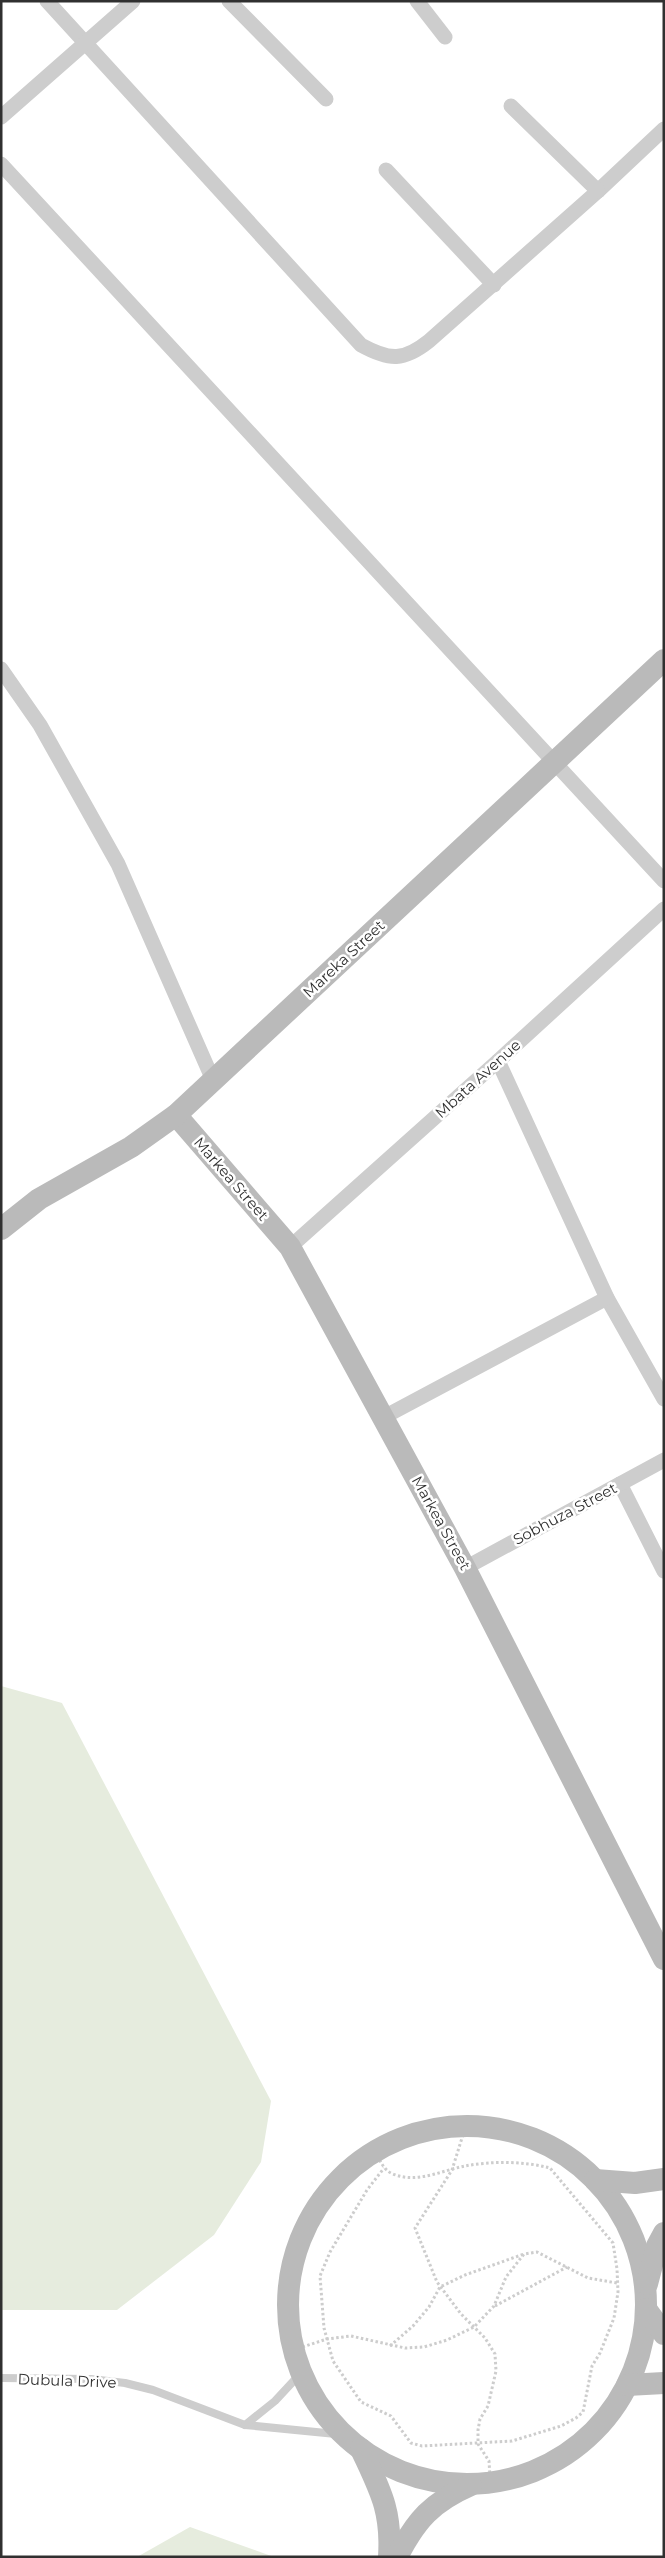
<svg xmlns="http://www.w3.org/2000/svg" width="665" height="2558" font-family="Montserrat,sans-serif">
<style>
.green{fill:#e6ecde}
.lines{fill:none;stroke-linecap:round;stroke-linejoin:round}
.path{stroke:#cdcdcd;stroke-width:3;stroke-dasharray:2.5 2.5;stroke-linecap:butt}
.lane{stroke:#cdcdcd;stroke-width:8}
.street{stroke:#cdcdcd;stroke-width:15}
.secondary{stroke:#bababa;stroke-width:22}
.labels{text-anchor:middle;stroke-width:5;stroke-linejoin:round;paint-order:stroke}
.street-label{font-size:15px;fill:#303030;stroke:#fff}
</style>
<rect width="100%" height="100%" fill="#fff"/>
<g class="green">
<path d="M1 1686 62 1703 271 2101 261 2162 214 2235 117 2310H1Z"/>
<path d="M190 2527 274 2557H137Z"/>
</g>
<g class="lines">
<g class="path">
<path d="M466 2125 452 2170 415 2228 437 2282 461 2314 485 2338 495 2354 496 2371 488 2406 480 2419 478 2430V2444L489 2461 490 2477"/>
<path d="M375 2151C380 2160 383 2170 393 2174 417 2184 443 2170 465 2166 491 2161 524 2161 550 2168L613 2243 617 2269 618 2292 614 2318 600 2353 592 2366 583 2412 576 2418 561 2426 512 2441 422 2446 411 2443 391 2416 361 2402 333 2361 324 2328 320 2276 330 2252 367 2190 384 2168"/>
<path d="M495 2306 567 2267"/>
<path d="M390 2346 413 2326 429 2307 440 2287 465 2275 524 2254"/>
<path d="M293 2350 327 2339 351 2336 405 2348 424 2347 447 2340 474 2327 494 2306 506 2277 524 2254 537 2252 588 2278 617 2283"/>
</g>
<g class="lane">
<path d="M1 2378 91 2379 125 2383 153 2390 245 2425 346 2435"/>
<path d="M245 2425 275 2401 301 2373"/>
</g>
<g class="street">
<path d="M47 1 361 345C390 361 404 361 429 341L598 191 664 129"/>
<path d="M229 1 326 99"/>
<path d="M417 1 445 37"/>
<path d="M511 106 598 191"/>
<path d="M1 117 133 1"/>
<path d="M1 164 664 881"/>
<path d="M386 170 494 285"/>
<path d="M1 669 40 725 118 864 213 1080"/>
<path d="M498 1061 607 1298 664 1399"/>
<path d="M290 1247 498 1061 664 909"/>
<path d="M382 1418 607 1298"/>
<path d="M620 1484 664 1571"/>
<path d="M465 1568 664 1460"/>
</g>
<g class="secondary">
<path d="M176 1115 290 1247 465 1568 664 1959"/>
<path d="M1 1229 39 1199 131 1147 176 1115 664 660"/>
<circle cx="467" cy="2305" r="179"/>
<path d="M595 2180 635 2183 664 2179"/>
<path d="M647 2284 657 2246 664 2233"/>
<path d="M646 2309 664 2334"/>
<path d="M627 2385 664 2383"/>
<path d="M361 2449C380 2490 392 2510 389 2557"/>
<path d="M397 2557C416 2520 432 2502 471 2485"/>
</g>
</g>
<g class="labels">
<g class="street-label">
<text transform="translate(344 959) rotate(-43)" y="5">Mareka Street</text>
<text transform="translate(478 1079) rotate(-42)" y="5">Mbata Avenue</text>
<text transform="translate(231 1179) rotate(49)" y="5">Markea Street</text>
<text transform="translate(565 1514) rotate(-28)" y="5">Sobhuza Street</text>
<text transform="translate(441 1523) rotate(61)" y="5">Markea Street</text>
<text transform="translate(67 2381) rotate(2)" y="5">Dubula Drive</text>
</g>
</g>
<rect width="665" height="2558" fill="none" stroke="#303030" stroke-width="5"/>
</svg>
